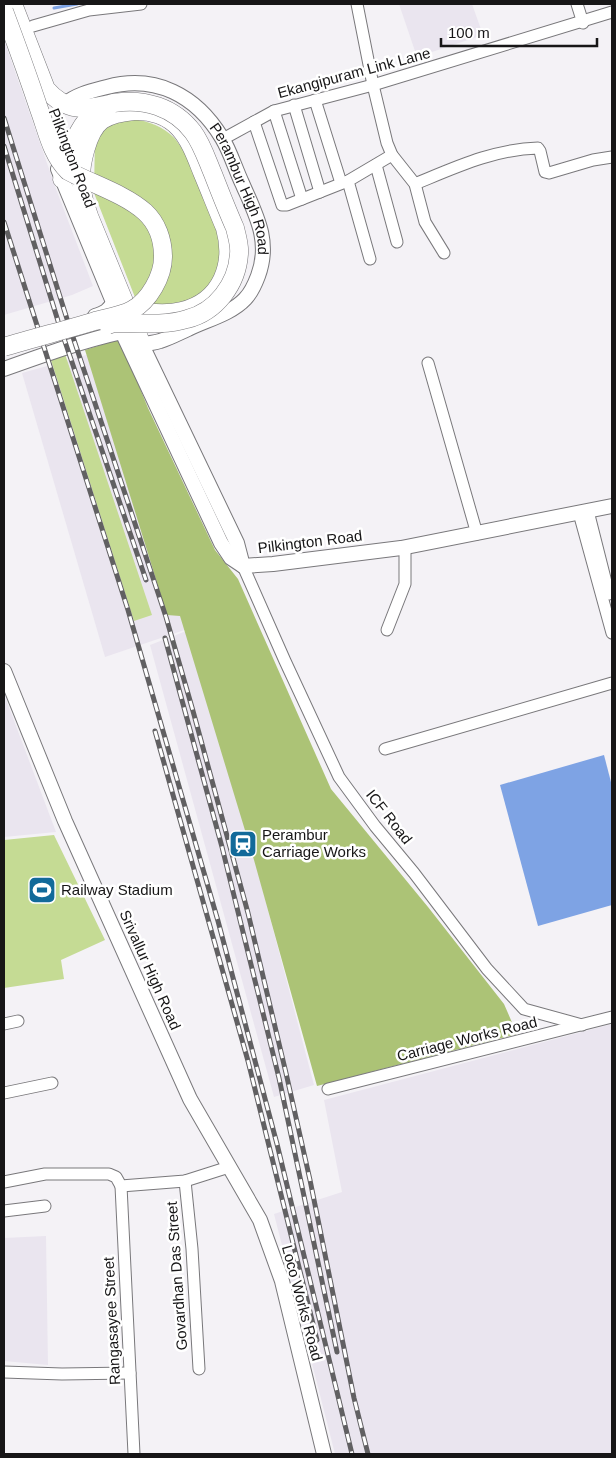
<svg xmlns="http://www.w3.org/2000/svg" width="616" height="1458" font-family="Arial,sans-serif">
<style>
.built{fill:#eae5ef}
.green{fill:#c5db94}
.forest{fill:#acc376}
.water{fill:#7ea3e4}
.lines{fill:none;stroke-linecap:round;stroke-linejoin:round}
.stream{stroke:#7ea3e4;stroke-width:3}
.minor-casing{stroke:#79787b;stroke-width:13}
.tertiary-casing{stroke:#79787b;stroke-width:16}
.primary-casing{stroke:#79787b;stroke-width:19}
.minor{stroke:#fff;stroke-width:11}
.tertiary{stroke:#fff;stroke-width:14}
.primary{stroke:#fff;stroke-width:18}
.rail-casing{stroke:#616062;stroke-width:5}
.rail{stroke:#fff;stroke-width:3;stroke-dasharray:9;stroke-linecap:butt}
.primary-bridge-casing{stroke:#79787b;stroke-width:19;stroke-linecap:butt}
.primary-bridge{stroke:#fff;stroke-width:18}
.labels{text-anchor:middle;stroke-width:5;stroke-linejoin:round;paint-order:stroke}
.street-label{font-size:15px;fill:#171617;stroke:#fff}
.poi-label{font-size:15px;fill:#171617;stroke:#fff;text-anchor:start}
</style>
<rect width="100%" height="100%" fill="#f4f2f6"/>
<g class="built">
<path d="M399 4H472L483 35 417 57Z"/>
<path d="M4 40 56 189 93 286 72 295 4 315Z"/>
<path d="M122 345 208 622 105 657 22 373Z"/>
<path d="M194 628 314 1085 274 1097 150 645Z"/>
<path d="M4 694 56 832 4 837Z"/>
<path d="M612 1024V1454H335L274 1214 342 1192 324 1100Z"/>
<path d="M46 1236 48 1365 4 1361V1238Z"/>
</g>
<g class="green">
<path d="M127 118C143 120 158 124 170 134 192 151 218 234 228 263L214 288 180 305H138L94 193 95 135 102 124Z"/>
<path d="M64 351 152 615 134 621 50 357Z"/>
<path d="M54 835 105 940 61 960 64 979 4 988V840Z"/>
</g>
<path class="forest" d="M120 339 148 408 215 550 238 579 331 789 428 907 504 1004 517 1034 317 1086 254 860 180 616 167 615 85 350Z"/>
<path class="water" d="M604 755 612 786V905L538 926 500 785Z"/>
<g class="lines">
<path class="stream" d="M54 8 77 4"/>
<defs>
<g id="minor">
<path d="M357 4 373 85 387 143 392 155 415 184 425 222 444 253"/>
<path d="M577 4 583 23"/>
<path d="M33 26 89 10 141 4"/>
<path d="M315 100 341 183"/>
<path d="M294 105 320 192"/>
<path d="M274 111 302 199"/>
<path d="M254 122 282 205H287L348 181"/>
<path d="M223 139 274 111 373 85 612 12"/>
<path d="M376 165 397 242"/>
<path d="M415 184C454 168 494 149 538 148L540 151 545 172 549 173 593 160 612 157"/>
<path d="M370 259 348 181 392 155"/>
<path d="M428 363 477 534"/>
<path d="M588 511 609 594"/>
<path d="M579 513 612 633"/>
<path d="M243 566 285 661 339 777 375 826 414 873 487 969 524 1009 582 1025"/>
<path d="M387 630 405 584V547"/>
<path d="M385 749 612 683"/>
<path d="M4 1024 18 1021"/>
<path d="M328 1089 612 1017"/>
<path d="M4 1093 52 1083"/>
<path d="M185 1181 192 1249 199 1369"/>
<path d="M4 1182 45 1174H109L116 1177 121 1186 185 1181 229 1167"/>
<path d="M121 1186 134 1454"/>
<path d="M4 1211 45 1206"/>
<path d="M4 1372 62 1374 130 1373"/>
</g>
<g id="tertiary">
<path id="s1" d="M65 104C77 94 92 91 107 87 155 74 196 95 222 138 230 151 235 168 242 183 256 215 271 241 258 276 255 284 251 293 245 299 231 314 206 320 188 329 179 333 170 338 160 341 154 343 148 343 142 345"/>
<path d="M58 169 113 302C109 311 104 313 95 316"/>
<path d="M122 332 221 543 231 558 243 566 273 564 401 548 612 506"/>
<path d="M142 345 237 543 243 566"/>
<path d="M4 369C43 355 82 341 122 332L129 336"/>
<path d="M4 671 65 821 190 1099 260 1220 282 1281 324 1454"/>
</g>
<g id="primary">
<path d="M13 4 46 89C67 113 86 110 114 103"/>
<path d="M62 179C69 156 74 132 92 114"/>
<path d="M132 310C148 313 166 315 182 311 222 301 235 264 225 228 217 209 210 191 202 172 196 157 190 140 179 128 168 116 151 110 134 111 124 112 111 114 102 120 87 131 80 166 81 183 81 195 86 206 89 216L142 345"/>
</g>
</defs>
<use href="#minor" class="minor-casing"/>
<use href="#tertiary" class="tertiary-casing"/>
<use href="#primary" class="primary-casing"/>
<use href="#minor" class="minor"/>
<use href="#tertiary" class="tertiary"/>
<use href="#primary" class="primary"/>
<defs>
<g id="rail">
<path d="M4 118 67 319 166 617 193 711 248 913 286 1073 310 1180 354 1398 368 1454"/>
<path d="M4 146 58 321 146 580"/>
<path d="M4 222 128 610 218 921 277 1144 352 1454"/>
<path d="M165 638 222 847 279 1078 337 1352"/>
<path d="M155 731 248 1061 317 1340"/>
</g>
</defs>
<use href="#rail" class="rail-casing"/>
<use href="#rail" class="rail"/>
<defs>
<g id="primary-bridge">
<path d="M4 11C16 43 28 76 39 109 47 130 51 154 68 171 92 184 125 194 145 212 157 223 163 240 163 257 163 276 149 301 132 310 121 316 106 318 95 321 65 330 34 338 4 347"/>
<path d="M108 325 114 323C138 323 164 326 187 319 216 312 237 284 239 254 240 245 237 237 235 228 227 210 220 192 213 174 207 160 202 144 193 132 174 107 144 98 114 103"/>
</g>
</defs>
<use href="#primary-bridge" class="primary-bridge-casing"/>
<use href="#primary-bridge" class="primary-bridge"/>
</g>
<defs>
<symbol id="station-square" viewBox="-11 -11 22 22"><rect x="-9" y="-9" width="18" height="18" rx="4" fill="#126a9a" stroke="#fff"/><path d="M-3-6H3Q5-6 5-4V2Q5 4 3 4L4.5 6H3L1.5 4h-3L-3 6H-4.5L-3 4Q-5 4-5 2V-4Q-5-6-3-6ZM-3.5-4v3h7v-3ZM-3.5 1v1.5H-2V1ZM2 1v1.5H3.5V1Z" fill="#fff"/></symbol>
<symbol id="stadium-square" viewBox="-11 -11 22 22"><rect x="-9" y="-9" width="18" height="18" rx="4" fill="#126a9a" stroke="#fff"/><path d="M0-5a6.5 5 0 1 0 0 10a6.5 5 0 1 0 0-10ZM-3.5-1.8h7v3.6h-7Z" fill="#fff"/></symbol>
</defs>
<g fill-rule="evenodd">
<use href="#station-square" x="227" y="828" width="32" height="32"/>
<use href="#stadium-square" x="26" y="874" width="32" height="32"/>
</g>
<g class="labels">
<g class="street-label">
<text transform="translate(354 73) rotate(-15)" y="5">Ekangipuram Link Lane</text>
<text transform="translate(72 158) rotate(69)" y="5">Pilkington Road</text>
<text dy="5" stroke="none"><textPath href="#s1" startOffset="236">Perambur High Road</textPath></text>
<text transform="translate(310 542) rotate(-7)" y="5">Pilkington Road</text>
<text transform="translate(389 817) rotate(52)" y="5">ICF Road</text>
<text transform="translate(150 970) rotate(66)" y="5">Srivallur High Road</text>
<text transform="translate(467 1039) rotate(-14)" y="5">Carriage Works Road</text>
<text transform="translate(177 1276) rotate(-94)" y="5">Govardhan Das Street</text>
<text transform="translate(302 1303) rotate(75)" y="5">Loco Works Road</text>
<text transform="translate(112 1321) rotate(-93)" y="5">Rangasayee Street</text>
</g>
<g class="poi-label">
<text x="262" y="840">Perambur<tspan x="262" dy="17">Carriage Works</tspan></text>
<text x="61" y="895">Railway Stadium</text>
</g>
</g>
<rect width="616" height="1458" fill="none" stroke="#171617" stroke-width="10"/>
<path d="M441 38v8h156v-8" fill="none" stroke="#171617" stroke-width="2.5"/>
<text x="448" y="38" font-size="15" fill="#171617" stroke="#ffffff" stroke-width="4" paint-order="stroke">100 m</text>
</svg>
